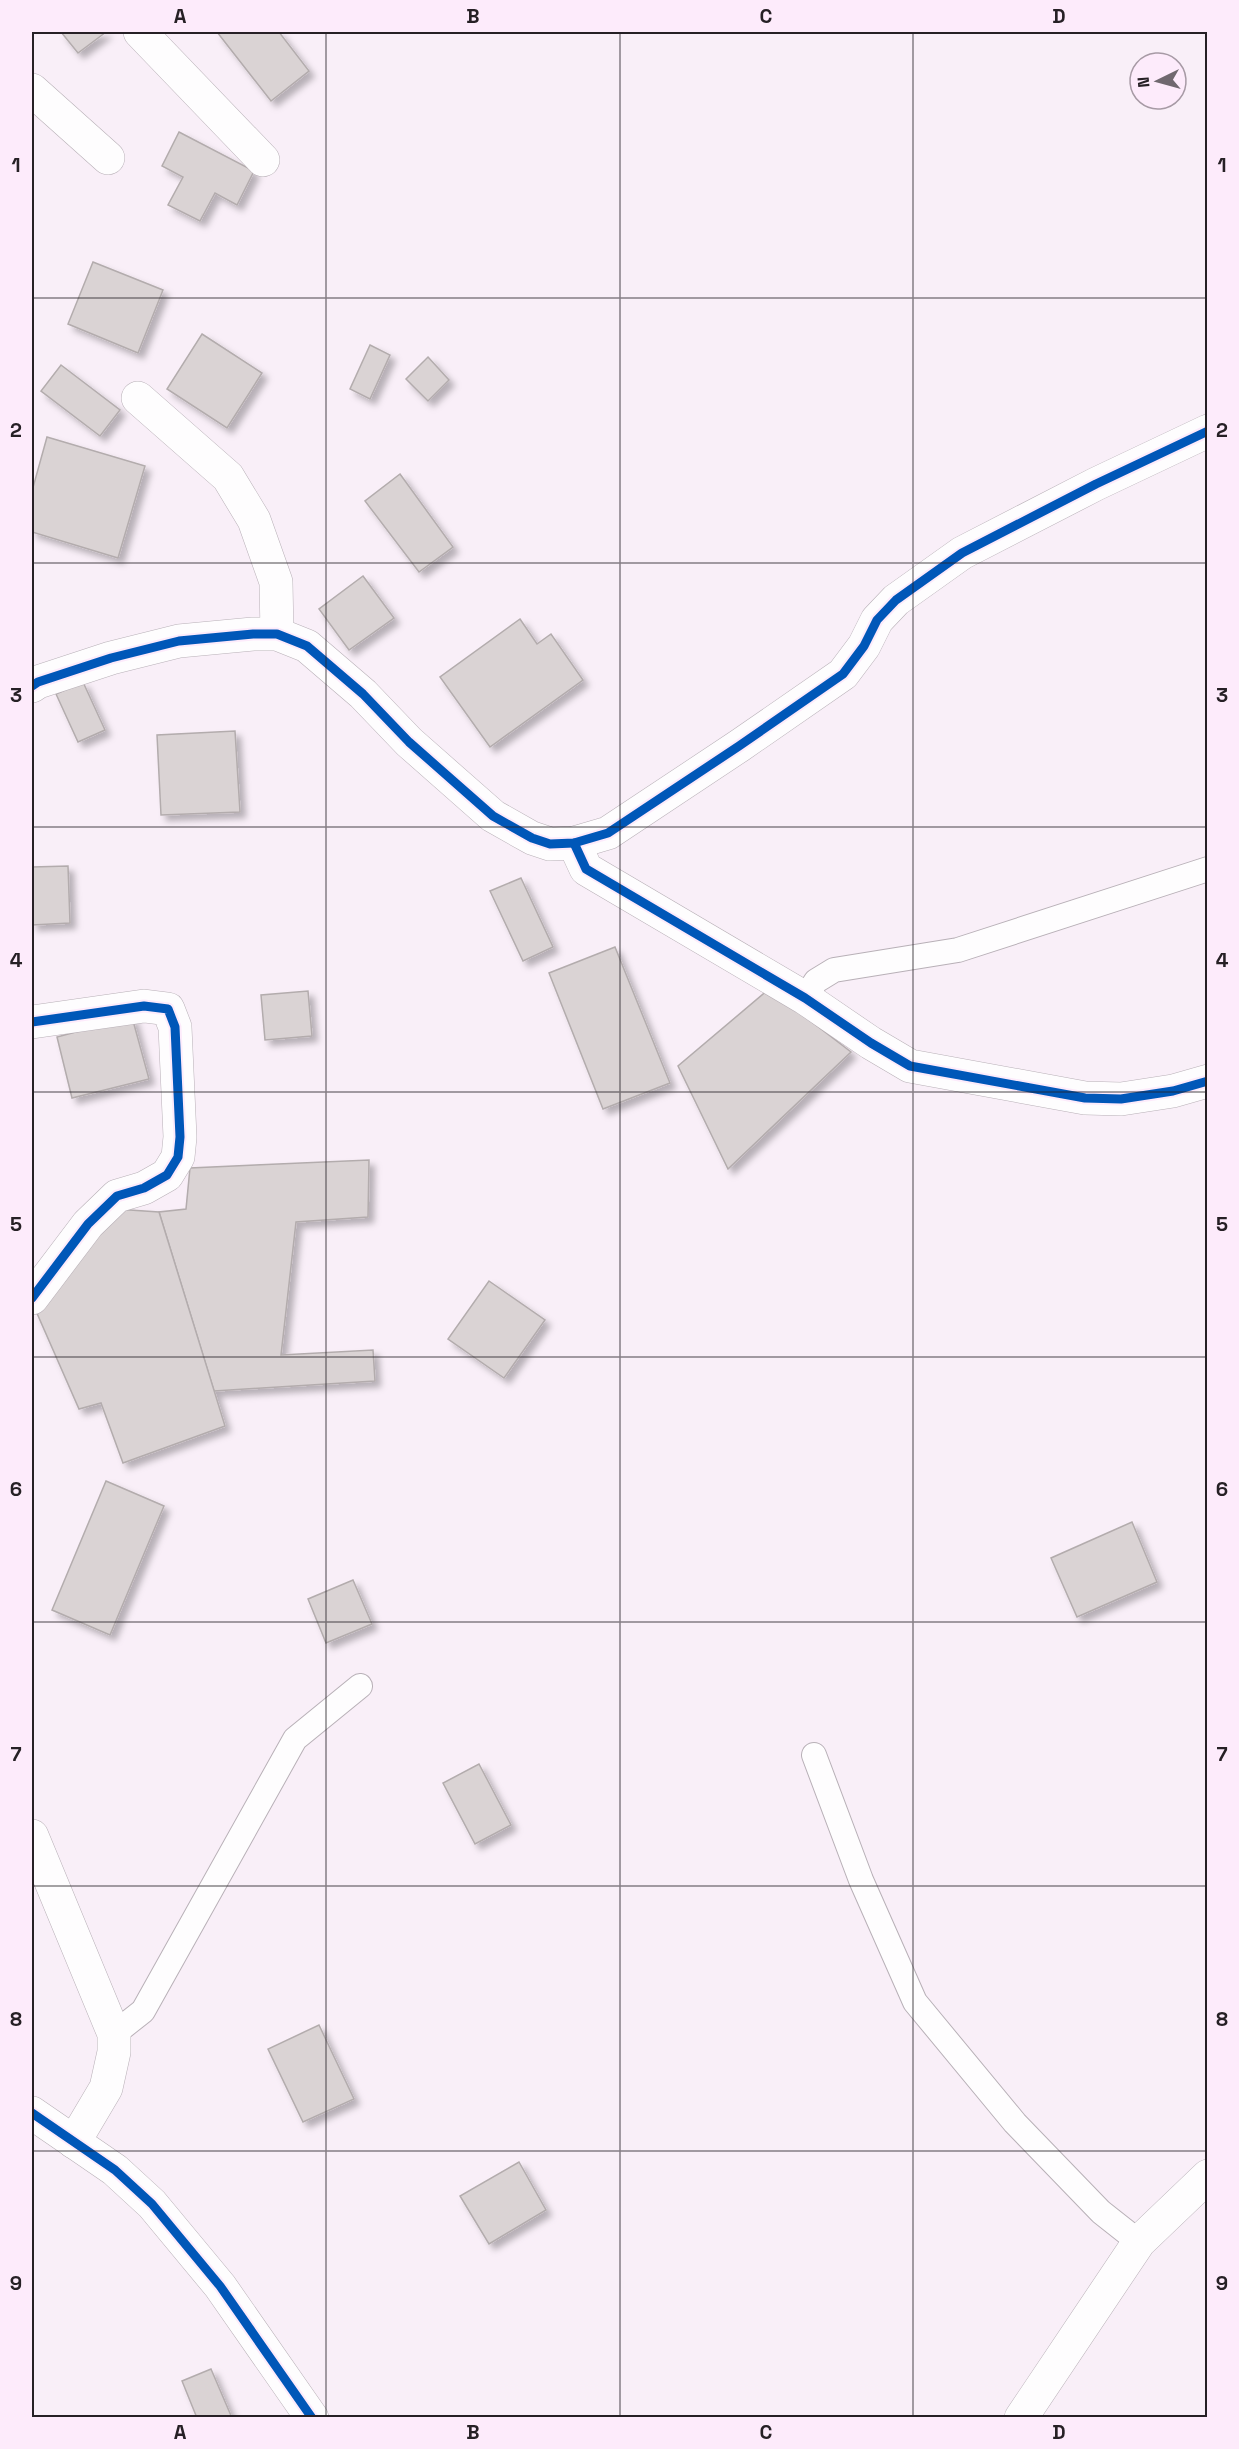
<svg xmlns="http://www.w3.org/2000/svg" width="1239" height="2449" font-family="'Space Grotesk',sans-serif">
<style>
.building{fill:#dad3d4;stroke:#b3acad;stroke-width:1.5;filter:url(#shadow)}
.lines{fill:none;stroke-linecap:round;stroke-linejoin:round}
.lane-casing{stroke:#b8b0b7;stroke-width:26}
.street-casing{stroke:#b8b0b7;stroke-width:34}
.secondary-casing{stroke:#b8b0b7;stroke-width:34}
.lane{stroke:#fefdfe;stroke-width:24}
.street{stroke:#fefdfe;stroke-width:33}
.secondary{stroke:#fefdfe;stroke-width:33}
.cycleway-casing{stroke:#fdebfb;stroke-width:13}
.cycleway{stroke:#0057b8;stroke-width:9}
.grid{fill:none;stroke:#262025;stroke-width:1.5;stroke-opacity:0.55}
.neatline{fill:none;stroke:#262025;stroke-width:2}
.grid-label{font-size:20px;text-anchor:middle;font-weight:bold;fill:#262025}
</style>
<defs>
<filter id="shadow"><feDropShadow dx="5.5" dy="5.5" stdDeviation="3" flood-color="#0004"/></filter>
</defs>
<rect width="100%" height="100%" fill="#f9eff8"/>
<g class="building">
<path d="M61 32H106L78 53Z"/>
<path d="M217 32H279L309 71 271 101Z"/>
<path d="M179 132 254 171 237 205 215 193 200 221 168 205 183 177 162 166Z"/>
<path d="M93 262 163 290 138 353 68 324Z"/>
<path d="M202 334 262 373 227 428 167 389Z"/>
<path d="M370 345 390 355 370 399 350 389Z"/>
<path d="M428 357 449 380 428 401 406 379Z"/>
<path d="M61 365 120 410 100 436 41 391Z"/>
<path d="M47 437 145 466 118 558 32 532V491Z"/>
<path d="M400 474 453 547 419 572 365 501Z"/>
<path d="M363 576 394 618 349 650 319 609Z"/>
<path d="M520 619 537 644 551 634 583 680 490 747 440 677Z"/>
<path d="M83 682 105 730 78 742 56 694Z"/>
<path d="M235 731 240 812 161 815 157 735Z"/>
<path d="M68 866 70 923 32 925V867Z"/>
<path d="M521 878 553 947 523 961 490 891Z"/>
<path d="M615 947 670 1083 603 1109 549 973Z"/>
<path d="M769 989 851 1052 728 1169 678 1066Z"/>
<path d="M308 991 312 1036 265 1040 261 995Z"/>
<path d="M132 1017 149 1079 72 1098 57 1037Z"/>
<path d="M369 1160 368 1217 296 1222 281 1355 373 1350 375 1381 214 1391 159 1212 186 1209 190 1168Z"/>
<path d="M115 1209 159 1212 225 1426 123 1463 101 1403 79 1409 36 1311Z"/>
<path d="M489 1281 545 1320 504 1378 448 1339Z"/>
<path d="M106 1481 164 1506 110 1635 52 1610Z"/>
<path d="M1132 1522 1157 1582 1077 1617 1051 1558Z"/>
<path d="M353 1580 372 1624 326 1643 308 1599Z"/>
<path d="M479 1764 511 1825 475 1844 443 1783Z"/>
<path d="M319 2025 354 2099 303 2122 268 2049Z"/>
<path d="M519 2162 546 2210 489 2244 460 2196Z"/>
<path d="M211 2369 232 2418H197L182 2381Z"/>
</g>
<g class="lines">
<defs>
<g id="lane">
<path d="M805 998 816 981 834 970 958 950 1208 869"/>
<path d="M814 1755 861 1880 915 2002 1015 2123 1101 2212 1139 2242"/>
<path d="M114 2034 143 2011 295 1739 360 1686"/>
</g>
<g id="street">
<path d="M140 32 263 160"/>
<path d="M32 90 108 158"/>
<path d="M138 398 228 477 254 520 276 582 277 634"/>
<path d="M32 686 38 682 111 658 179 641 253 634H277L307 646 363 694 409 742 493 816 532 838 550 844 574 843 608 833 739 746 843 674 864 646 877 620 896 600 962 553 1096 484 1208 431"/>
<path d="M574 843 586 869 805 998 871 1043 910 1066 1085 1098 1121 1099 1173 1091 1208 1081"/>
<path d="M32 1022 144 1006 168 1009 175 1027 180 1137 178 1157 167 1175 144 1188 117 1196 88 1224 32 1298"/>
<path d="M32 1836 114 2034V2052L106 2088 74 2142"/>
<path d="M1021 2418 1139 2242 1208 2176"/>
</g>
<path id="secondary" d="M32 2113 115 2170 152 2204 220 2286 312 2418"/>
</defs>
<use href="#lane" class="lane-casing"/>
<use href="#street" class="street-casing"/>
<use href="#secondary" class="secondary-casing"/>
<use href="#lane" class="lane"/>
<use href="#street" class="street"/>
<use href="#secondary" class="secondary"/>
<defs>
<g id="cycleway">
<path d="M32 686 38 682 111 658 179 641 253 634H277L307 646 363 694 409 742 493 816 532 838 550 844 574 843 608 833 739 746 843 674 864 646 877 620 896 600 962 553 1096 484 1208 431"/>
<path d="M574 843 586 869 805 998 871 1043 910 1066 1085 1098 1121 1099 1173 1091 1208 1081"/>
<path d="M32 1022 144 1006 168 1009 175 1027 180 1137 178 1157 167 1175 144 1188 117 1196 88 1224 32 1298"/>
<path d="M32 2113 115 2170 152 2204 220 2286 312 2418"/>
</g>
</defs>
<use href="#cycleway" class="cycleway-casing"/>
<use href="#cycleway" class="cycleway"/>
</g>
<path class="grid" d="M326 32V2418M620 32V2418M913 32V2418M32 298H1208M32 563H1208M32 827H1208M32 1092H1208M32 1357H1208M32 1622H1208M32 1886H1208M32 2151H1208"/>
<rect width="1239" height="2449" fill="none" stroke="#fdebfb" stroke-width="66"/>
<g transform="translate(1158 81) rotate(265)"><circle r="28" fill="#fdebfb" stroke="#a79aa5" stroke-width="1.5"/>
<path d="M0-4.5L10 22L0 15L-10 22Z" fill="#70686f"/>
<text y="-9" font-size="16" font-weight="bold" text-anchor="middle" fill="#262025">N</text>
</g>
<rect x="33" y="33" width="1173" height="2383" class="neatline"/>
<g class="grid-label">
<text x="180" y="23">A</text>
<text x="473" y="23">B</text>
<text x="766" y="23">C</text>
<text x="1059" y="23">D</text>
<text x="16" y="172">1</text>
<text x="1222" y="172">1</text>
<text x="16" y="437">2</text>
<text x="1222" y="437">2</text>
<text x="16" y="702">3</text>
<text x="1222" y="702">3</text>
<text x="16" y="967">4</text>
<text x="1222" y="967">4</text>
<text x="16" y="1231">5</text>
<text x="1222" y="1231">5</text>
<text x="16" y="1496">6</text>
<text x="1222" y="1496">6</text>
<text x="16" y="1761">7</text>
<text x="1222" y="1761">7</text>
<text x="16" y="2026">8</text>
<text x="1222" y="2026">8</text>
<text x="16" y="2290">9</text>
<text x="1222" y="2290">9</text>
<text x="180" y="2439">A</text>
<text x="473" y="2439">B</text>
<text x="766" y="2439">C</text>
<text x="1059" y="2439">D</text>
</g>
</svg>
